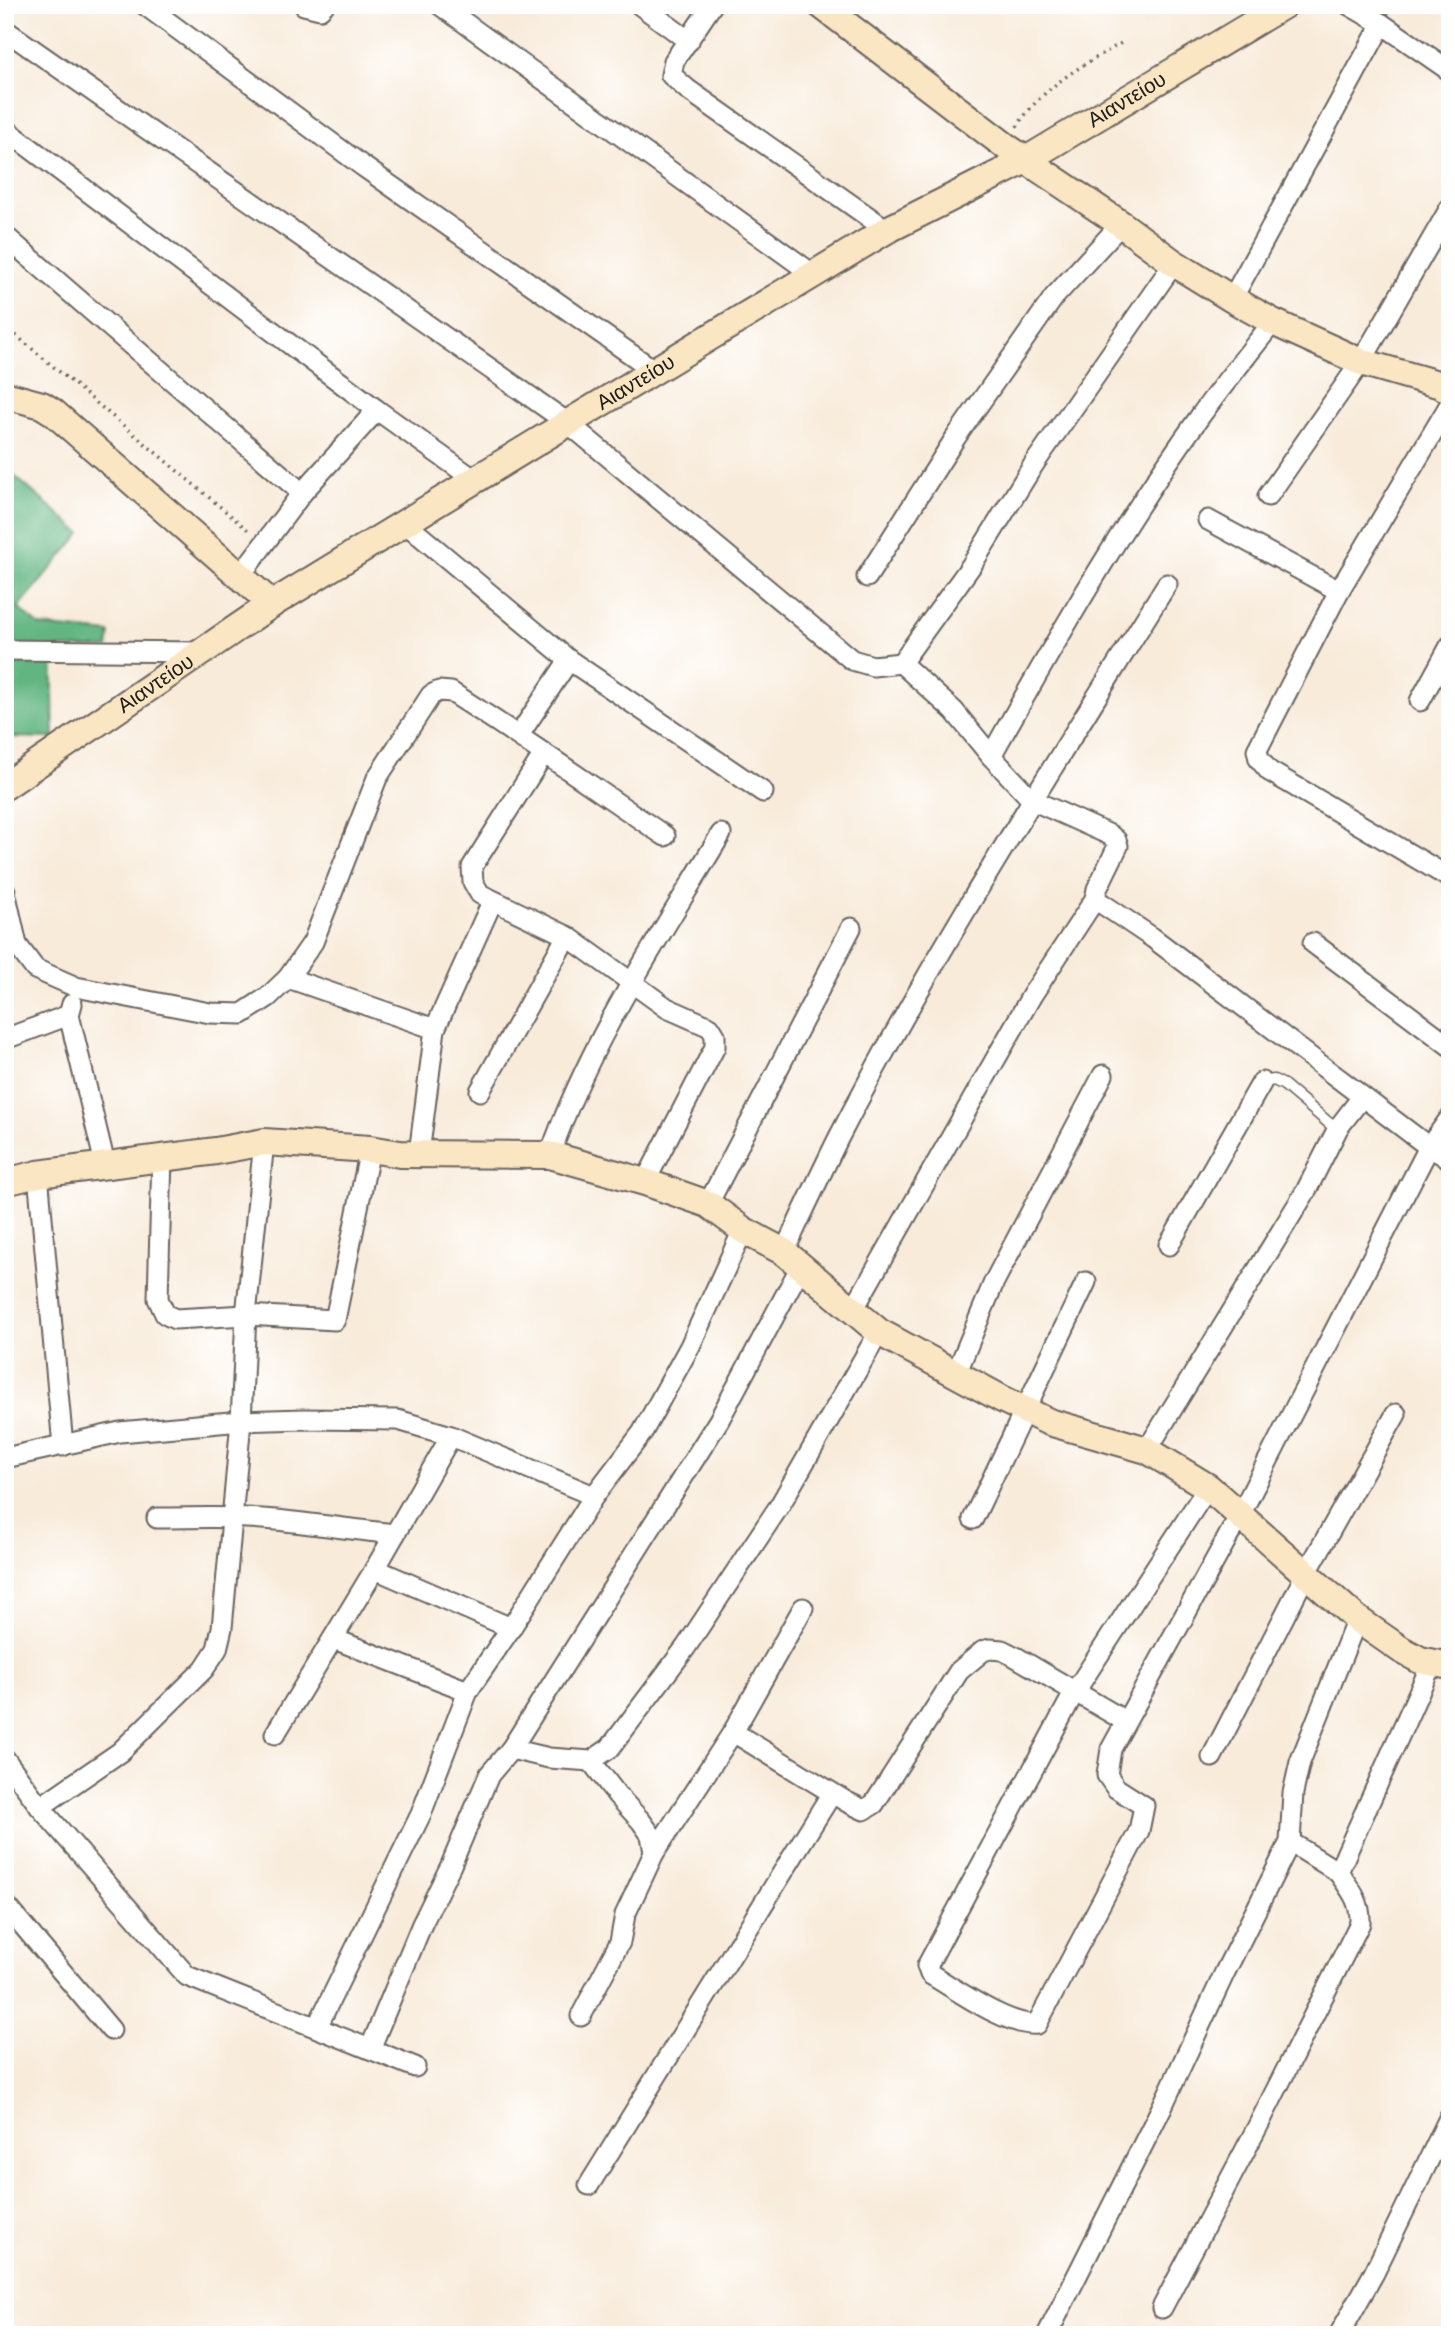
<svg xmlns="http://www.w3.org/2000/svg" width="1455" height="2340" font-family="Kalam,sans-serif">
<style>
.forest{fill:#62b581;stroke:#3f684e;stroke-width:2}
.lines{fill:none;stroke-linecap:round;stroke-linejoin:round}
.lane-casing{stroke:#69645e;stroke-width:13}
.street-casing{stroke:#69645e;stroke-width:23}
.secondary-casing{stroke:#69645e;stroke-width:30}
.path{stroke:#69645e;stroke-width:3.5;stroke-dasharray:2 5;stroke-linecap:butt}
.lane{stroke:#fff;stroke-width:10}
.street{stroke:#fff;stroke-width:19}
.secondary{stroke:#fbe6c3;stroke-width:26}
.labels{text-anchor:middle;stroke-width:7;stroke-linejoin:round;paint-order:stroke}
.street-label{font-size:21px;fill:#1c1c1c;stroke:#fff}
</style>
<rect width="100%" height="100%" fill="#fff"/>
<filter id="ink" filterUnits="userSpaceOnUse"><feTurbulence type="fractalNoise" baseFrequency=".0143" numOctaves="2"/><feDisplacementMap in="SourceGraphic" scale="14" xChannelSelector="R" yChannelSelector="G"/><feConvolveMatrix kernelMatrix="1 2 1 2 8 2 1 2 1" color-interpolation-filters="sRGB"/></filter>
<filter id="wash" filterUnits="userSpaceOnUse"><feTurbulence type="fractalNoise" baseFrequency=".00686" numOctaves="4" result="noise"/><feDisplacementMap in="SourceGraphic" scale="28" xChannelSelector="R" yChannelSelector="G"/><feGaussianBlur stdDeviation="1.57" result="paint"/><feColorMatrix in="noise" values="0 0 0 0 0 0 0 0 0 0 0 0 0 0 0 0 0 1.4 0 .05"/><feComposite in="paint" operator="in"/></filter>
<g filter="url(#wash)">
<rect width="100%" height="100%" fill="#f8ebda"/>
<path class="forest" d="M5 468 81 533 18 608 40 626 110 633 108 648H52L54 738 5 737Z"/>
</g>
<g filter="url(#ink)">
<g class="lines">
<defs>
<path id="lane" d="M1262 1082 1274 1080 1284 1085 1330 1124 1338 1128"/>
<g id="street">
<path d="M145 5 364 167 655 371"/>
<path d="M304 5 320 9 324 5"/>
<path d="M440 5 814 275"/>
<path d="M640 5 689 41"/>
<path d="M712 5 674 61 671 75 687 89 887 230"/>
<path d="M1349 5 1382 24 1450 71"/>
<path d="M5 30 568 423 852 660 873 666 901 663 954 711 991 756 1032 800 1110 835 1116 840 1118 846 1097 889 1095 899 1153 938 1429 1147 1240 1515 1111 1749 1107 1775 1116 1788 1144 1806 1139 1831 1037 2024C1008 2027 957 1990 930 1974L927 1966 1074 1693 1208 1487"/>
<path d="M5 129 377 410 475 480"/>
<path d="M5 236 302 493"/>
<path d="M1232 299 1382 24"/>
<path d="M1450 404 1339 591 1257 750 1259 759 1269 771 1450 878"/>
<path d="M1268 496 1361 362 1450 208"/>
<path d="M1208 520 1339 591"/>
<path d="M406 524 569 660 763 792"/>
<path d="M240 576 302 493 377 410"/>
<path d="M867 577 956 437 1054 297 1121 224"/>
<path d="M5 650 200 652"/>
<path d="M901 663 971 566 1034 464 1174 263"/>
<path d="M1420 701 1450 646"/>
<path d="M519 735 569 660"/>
<path d="M543 755 472 867 473 882 480 894 567 936 667 1008 710 1027 715 1035V1047L645 1182"/>
<path d="M991 756C1056 640 1123 523 1201 415 1224 383 1249 353 1273 322"/>
<path d="M5 891 17 945 35 969 76 987 210 1013 242 1014 268 997 288 978 313 942 377 778 431 695 439 691 451 692C524 738 594 788 665 836"/>
<path d="M1313 943 1450 1046"/>
<path d="M288 978 435 1029"/>
<path d="M69 1015 105 1164"/>
<path d="M5 1039 69 1015 72 1004"/>
<path d="M480 1091 567 936"/>
<path d="M1450 1118 1429 1147 1450 1159"/>
<path d="M419 1154 435 1029 492 902"/>
<path d="M550 1155C590 1040 659 938 721 834"/>
<path d="M162 1156 158 1299 165 1314 175 1319 246 1315 335 1320 370 1149"/>
<path d="M38 1174 63 1446"/>
<path d="M708 1204 851 928"/>
<path d="M1169 1245 1262 1082"/>
<path d="M784 1252C802 1214 820 1175 839 1137 937 947 1054 766 1167 584"/>
<path d="M853 1310 1032 995 1095 899"/>
<path d="M956 1374 994 1282 1103 1075"/>
<path d="M1147 1450 1306 1191 1338 1128 1362 1097"/>
<path d="M5 1458 120 1432 241 1421 304 1419 398 1420 451 1436 594 1496 642 1433 690 1346 743 1230"/>
<path d="M157 1518C197 1518 237 1516 276 1520 316 1524 355 1530 395 1534"/>
<path d="M973 1519 1086 1282"/>
<path d="M375 1569 511 1628"/>
<path d="M334 1639 468 1691"/>
<path d="M733 1732 847 1802 864 1810 874 1804 959 1671 983 1651 990 1649 1002 1650 1016 1657 1125 1721"/>
<path d="M275 1734 375 1569 451 1436"/>
<path d="M511 1749 549 1758 591 1761 610 1748 686 1647 780 1505 879 1332"/>
<path d="M1212 1757 1307 1572 1396 1414"/>
<path d="M5 1759 40 1807 187 1976 415 2067"/>
<path d="M40 1807 120 1752 204 1669 217 1649 222 1628 241 1421 246 1315 264 1142"/>
<path d="M1290 1842 1338 1872"/>
<path d="M654 1853 733 1732 803 1608"/>
<path d="M5 1904 111 2030"/>
<path d="M581 2016 620 1942 625 1915 654 1853 651 1835 641 1821 617 1795 591 1761"/>
<path d="M317 2027 421 1814 468 1691 511 1628 594 1496"/>
<path d="M370 2049 422 1924 451 1865 489 1775 511 1749 719 1420 801 1266"/>
<path d="M589 2185 832 1793"/>
<path d="M1162 2308 1259 2124 1360 1923C1361 1901 1350 1889 1338 1872L1432 1663"/>
<path d="M1047 2335 1162 2107 1225 1972 1290 1842 1293 1793 1300 1762 1357 1619"/>
<path d="M1339 2335 1374 2273 1450 2116"/>
</g>
<g id="secondary">
<path d="M821 5 1008 148 1121 224 1174 263 1232 299 1273 322 1361 362 1441 385 1450 391"/>
<path d="M5 395 42 405 53 412 272 604"/>
<path id="s1" d="M5 786 272 604 568 423 887 230 1026 160 1284 5"/>
<path d="M5 1182 38 1174 216 1151 264 1142 370 1149 400 1154 550 1155 645 1182 708 1204 743 1230 784 1252 879 1332 1002 1399 1049 1422 1147 1450 1208 1487 1357 1619 1400 1649 1420 1660 1450 1666"/>
</g>
</defs>
<use href="#lane" class="lane-casing"/>
<use href="#street" class="street-casing"/>
<use href="#secondary" class="secondary-casing"/>
<g class="path">
<path d="M1017 127C1041 87 1083 65 1123 42"/>
<path d="M5 326 249 531"/>
</g>
<use href="#lane" class="lane"/>
<use href="#street" class="street"/>
<use href="#secondary" class="secondary"/>
</g>
</g>
<g class="labels">
<g class="street-label">
<text dy="7" stroke="none"><textPath href="#s1" startOffset="1316">Αιαντείου</textPath></text>
<text dy="7" stroke="none"><textPath href="#s1" startOffset="749">Αιαντείου</textPath></text>
<text dy="7" stroke="none"><textPath href="#s1" startOffset="182">Αιαντείου</textPath></text>
</g>
</g>
<rect width="1455" height="2340" fill="none" stroke="#fff" stroke-width="28"/>
</svg>
